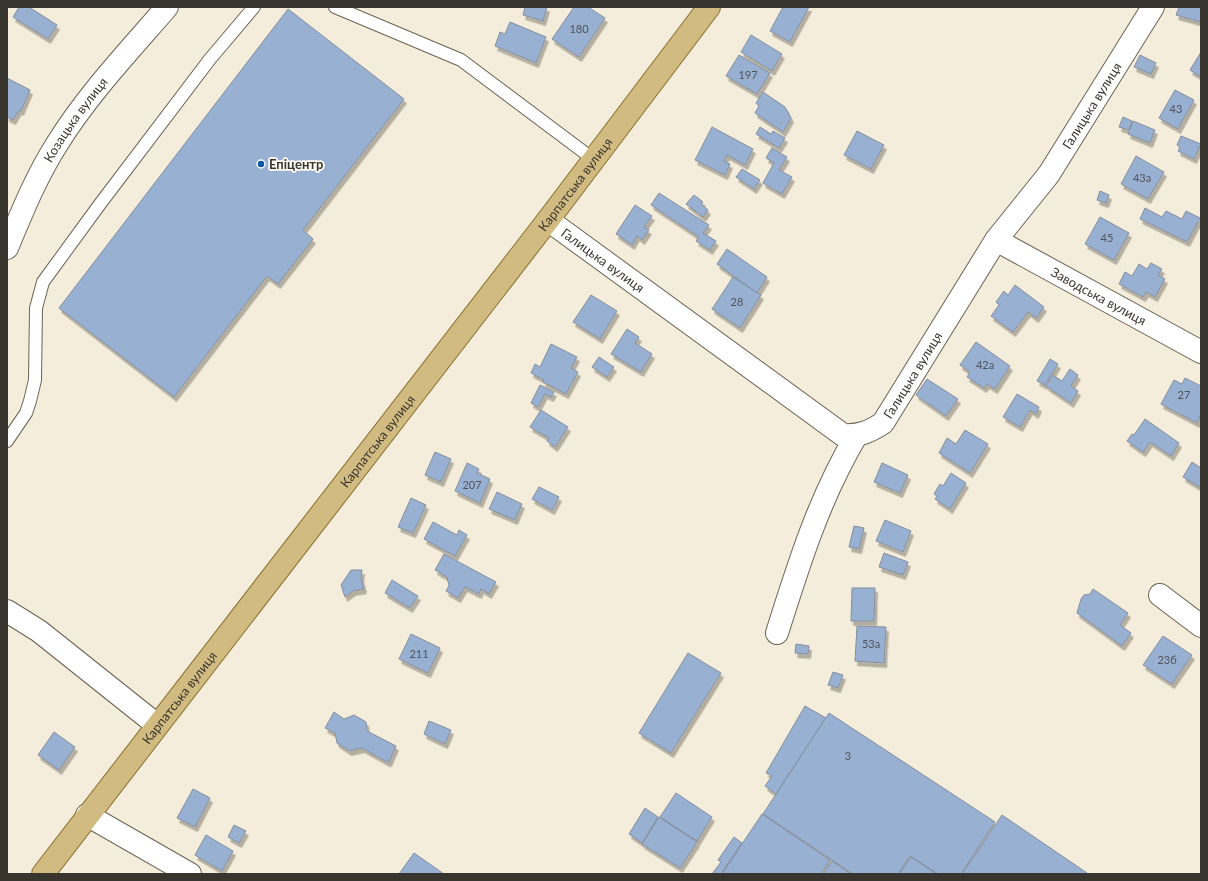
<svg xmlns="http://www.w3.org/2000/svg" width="1208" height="881" font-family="Lato,sans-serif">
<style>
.building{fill:#98b1d2;stroke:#838e9d;filter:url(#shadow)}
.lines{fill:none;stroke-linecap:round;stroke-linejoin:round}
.service-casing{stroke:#6a6354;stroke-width:14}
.minor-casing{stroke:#6a6354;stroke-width:24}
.primary-casing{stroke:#876f2d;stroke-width:24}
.service{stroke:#fff;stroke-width:12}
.minor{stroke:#fff;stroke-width:22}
.primary{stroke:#d1bb80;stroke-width:22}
.poi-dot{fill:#0e57a6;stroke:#fefbf4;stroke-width:1.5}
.labels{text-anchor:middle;stroke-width:3.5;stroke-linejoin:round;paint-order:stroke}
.number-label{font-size:11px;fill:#505458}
.street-label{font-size:13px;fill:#38352f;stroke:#fefbf4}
.poi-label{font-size:13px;font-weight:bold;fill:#38352f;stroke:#fefbf4;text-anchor:start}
</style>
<defs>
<filter id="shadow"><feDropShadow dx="2.5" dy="4.5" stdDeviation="0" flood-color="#0004"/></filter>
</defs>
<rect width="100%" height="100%" fill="#f5eddb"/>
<g class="building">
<path d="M19 7H29L57 25 48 39 13 17Z"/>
<path d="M525 7H547L543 21 523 15Z"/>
<path d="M574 7H588L605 18 579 57 552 39Z"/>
<path d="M783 7H809L790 42 770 31Z"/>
<path d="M1179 7H1201V22L1176 15Z"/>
<path d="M288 9 404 99 303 230 313 239 278 284 267 276 174 397 59 308Z"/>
<path d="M510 22 546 37 536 63 495 46 500 32 505 34Z"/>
<path d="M751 35 782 54 772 71 741 52Z"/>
<path d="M1201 52V77L1190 70Z"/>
<path d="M739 55 770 73 757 94 726 76Z"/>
<path d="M1140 55 1156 63 1151 74 1134 67Z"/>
<path d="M7 78 30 90 21 111 19 110 13 120 7 117Z"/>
<path d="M1175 90 1194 100 1178 129 1159 118Z"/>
<path d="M763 92 785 107 791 118 783 132 755 113 759 106 756 103Z"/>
<path d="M1123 117 1132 121 1129 130 1119 127Z"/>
<path d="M1133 121 1155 130 1150 143 1128 134Z"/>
<path d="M712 127 753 149 745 165 727 155 724 161 730 164 725 175 695 160Z"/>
<path d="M760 127 771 134 773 131 785 138 779 148 756 134Z"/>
<path d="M857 131 884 145 871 169 844 155Z"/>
<path d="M1181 136 1201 144 1194 159 1178 151 1180 147 1177 145Z"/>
<path d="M772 148 787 157 779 170 792 177 782 194 763 183 774 163 766 158Z"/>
<path d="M1136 156 1164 172 1148 199 1121 184Z"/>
<path d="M742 169 760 180 754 189 736 177Z"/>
<path d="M1100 191 1109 195 1106 203 1097 200Z"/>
<path d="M659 193 709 225 703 233 716 241 710 250 696 241 699 237 651 205Z"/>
<path d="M694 195 703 202 701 204 708 210 703 217 686 204Z"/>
<path d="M635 205 652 216 644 227 649 230 642 240 637 236 632 245 616 234Z"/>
<path d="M1145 208 1162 217 1166 211 1182 219 1186 211 1200 218 1187 242 1140 219Z"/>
<path d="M1100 217 1129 233 1114 260 1085 244Z"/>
<path d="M727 249 767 277 757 293 717 264Z"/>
<path d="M1151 263 1162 269 1158 275 1165 279 1155 297 1146 292 1143 297 1119 284 1125 272 1132 276 1139 264 1147 269Z"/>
<path d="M733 277 761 295 740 328 712 309Z"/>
<path d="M1015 285 1044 307 1036 318 1028 312 1013 332 991 316 999 305 996 302 1004 291 1008 295Z"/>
<path d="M591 295 617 311 600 339 573 322Z"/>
<path d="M627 329 639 337 635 343 652 354 641 372 611 354Z"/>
<path d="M976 342 1010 366 995 389 987 384 984 388 967 377 970 372 960 365Z"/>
<path d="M551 344 577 357 571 368 578 372 566 394 543 382 544 380 531 373 535 364 540 367Z"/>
<path d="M599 357 614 367 607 377 592 367Z"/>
<path d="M1050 359 1058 364 1045 385 1037 381Z"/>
<path d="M1070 369 1078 375 1071 386 1078 391 1071 403 1046 386 1053 375 1062 381Z"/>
<path d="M1185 378 1201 386V414L1197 423 1161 404 1174 380 1182 384Z"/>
<path d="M927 379 958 399 946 416 916 395Z"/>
<path d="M540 385 554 392 551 397 545 394 538 407 531 403Z"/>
<path d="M1017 394 1039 407 1036 414 1030 410 1020 427 1003 417Z"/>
<path d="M541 410 568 427 555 447 547 441 549 438 530 427Z"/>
<path d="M1145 419 1179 443 1171 456 1150 442 1143 452 1127 441 1132 434 1134 435Z"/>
<path d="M965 430 988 444 970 473 939 453 947 438 956 444Z"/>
<path d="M435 452 451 459 441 482 425 475Z"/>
<path d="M1192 462 1201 468V488L1183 477Z"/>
<path d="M467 463 479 469 477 473 490 479 480 503 455 491Z"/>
<path d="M882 463 908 475 900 493 874 482Z"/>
<path d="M951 473 966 483 950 509 935 499 937 496 934 494 940 484 943 486Z"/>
<path d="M539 487 559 497 552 510 532 499Z"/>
<path d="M497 492 522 504 515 520 489 509Z"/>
<path d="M411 498 426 505 413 533 398 527Z"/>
<path d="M885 520 911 531 903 552 876 541Z"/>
<path d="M433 522 457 535 459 530 467 535 455 556 424 539Z"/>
<path d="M854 526 864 528 859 549 849 547Z"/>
<path d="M884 553 908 562 903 575 879 567Z"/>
<path d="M444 554 496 582 489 594 481 589 479 594 465 587 458 598 446 591 449 586 447 577 435 570Z"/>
<path d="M351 570H362L361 577 364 589 353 591 345 597 341 585Z"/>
<path d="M392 580 418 596 410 608 385 593Z"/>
<path d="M852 588H875L874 621H851Z"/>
<path d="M1093 589 1128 613 1120 625 1131 633 1122 646 1077 613 1081 599 1084 595 1090 594Z"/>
<path d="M857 626 886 627 884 663 855 661Z"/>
<path d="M411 634 440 648 428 673 399 659Z"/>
<path d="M1163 636 1192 655 1172 684 1143 665Z"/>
<path d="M796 644 809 646 808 654 795 653Z"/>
<path d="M688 653 721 673 671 753 639 733Z"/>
<path d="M833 672 843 675 838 688 828 685Z"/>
<path d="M805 706 826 718 776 794 765 786 772 776 766 773Z"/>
<path d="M334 712 344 719 354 715 366 722 367 731 396 746 389 762H387L362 748 349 751 337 743 335 733 325 728Z"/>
<path d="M829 713 995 822 961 874H938L910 856 898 874H853L763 814Z"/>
<path d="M429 721 451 730 445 744 424 734Z"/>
<path d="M54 732 75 747 59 770 38 755Z"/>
<path d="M193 789 210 798 195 827 177 818Z"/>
<path d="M676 793 712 817 697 841 660 817Z"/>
<path d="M645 808 658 817 642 843 629 834Z"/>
<path d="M762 814 830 860 821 874H722Z"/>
<path d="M1002 815 1087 873 1086 874H962Z"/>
<path d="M659 817 697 842 680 868 642 844Z"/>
<path d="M234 825 246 831 239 843 228 837Z"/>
<path d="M206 835 233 851 222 871 195 855Z"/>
<path d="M734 837 742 843 721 874H712L721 862 718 860Z"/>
<path d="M414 853 444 874H399Z"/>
<path d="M911 857 937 874H899Z"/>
<path d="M832 861 851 874H823Z"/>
</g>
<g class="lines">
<defs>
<g id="service">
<path d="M335 7 461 60 593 159"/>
<path d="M7 441 26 413 30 401 35 380 36 308 43 282 100 204 210 59 254 7"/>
</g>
<g id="minor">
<path id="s1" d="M548 220 843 435C860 436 869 432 883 423L996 240 1049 174 1153 7"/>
<path id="s2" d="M996 240 1201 352"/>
<path id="s3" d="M7 248C22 212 36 177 57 144 88 94 129 51 167 7"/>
<path d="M1160 595 1201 626"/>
<path d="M7 611 39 631 157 725"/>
<path d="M777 633C799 563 819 499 856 436"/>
<path d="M87 815 190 874"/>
</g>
<g id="primary">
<path id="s4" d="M43 874 548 220 709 7"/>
</g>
</defs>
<use href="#service" class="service-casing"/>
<use href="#minor" class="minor-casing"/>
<use href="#primary" class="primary-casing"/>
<use href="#service" class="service"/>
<use href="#minor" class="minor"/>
<use href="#primary" class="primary"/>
</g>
<circle class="poi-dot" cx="261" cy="164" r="4"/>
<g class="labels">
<g class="number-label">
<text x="579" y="33">180</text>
<text x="748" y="79">197</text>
<text x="1176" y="113">43</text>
<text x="1142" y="182">43а</text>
<text x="1107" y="242">45</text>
<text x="737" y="306">28</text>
<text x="985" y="369">42а</text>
<text x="1184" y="399">27</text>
<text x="472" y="489">207</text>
<text x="871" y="648">53а</text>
<text x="419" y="658">211</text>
<text x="1167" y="664">23б</text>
<text x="848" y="760">3</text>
</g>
<g class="street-label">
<text dy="5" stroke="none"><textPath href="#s1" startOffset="788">Галицька вулиця</textPath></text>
<text dy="5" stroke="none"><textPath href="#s3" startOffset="146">Козацька вулиця</textPath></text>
<text dy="5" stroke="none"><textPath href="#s4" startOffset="871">Карпатська вулиця</textPath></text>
<text dy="5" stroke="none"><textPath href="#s1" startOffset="68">Галицька вулиця</textPath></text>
<text dy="5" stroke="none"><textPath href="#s2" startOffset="117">Заводська вулиця</textPath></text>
<text dy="5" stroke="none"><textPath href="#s1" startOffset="464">Галицька вулиця</textPath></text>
<text dy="5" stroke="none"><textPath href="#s4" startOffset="547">Карпатська вулиця</textPath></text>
<text dy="5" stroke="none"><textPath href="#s4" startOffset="223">Карпатська вулиця</textPath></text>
</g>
<g class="poi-label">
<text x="269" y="169">Епіцентр</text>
</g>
</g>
<rect width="1208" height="881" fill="none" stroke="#38352f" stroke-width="16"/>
</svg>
